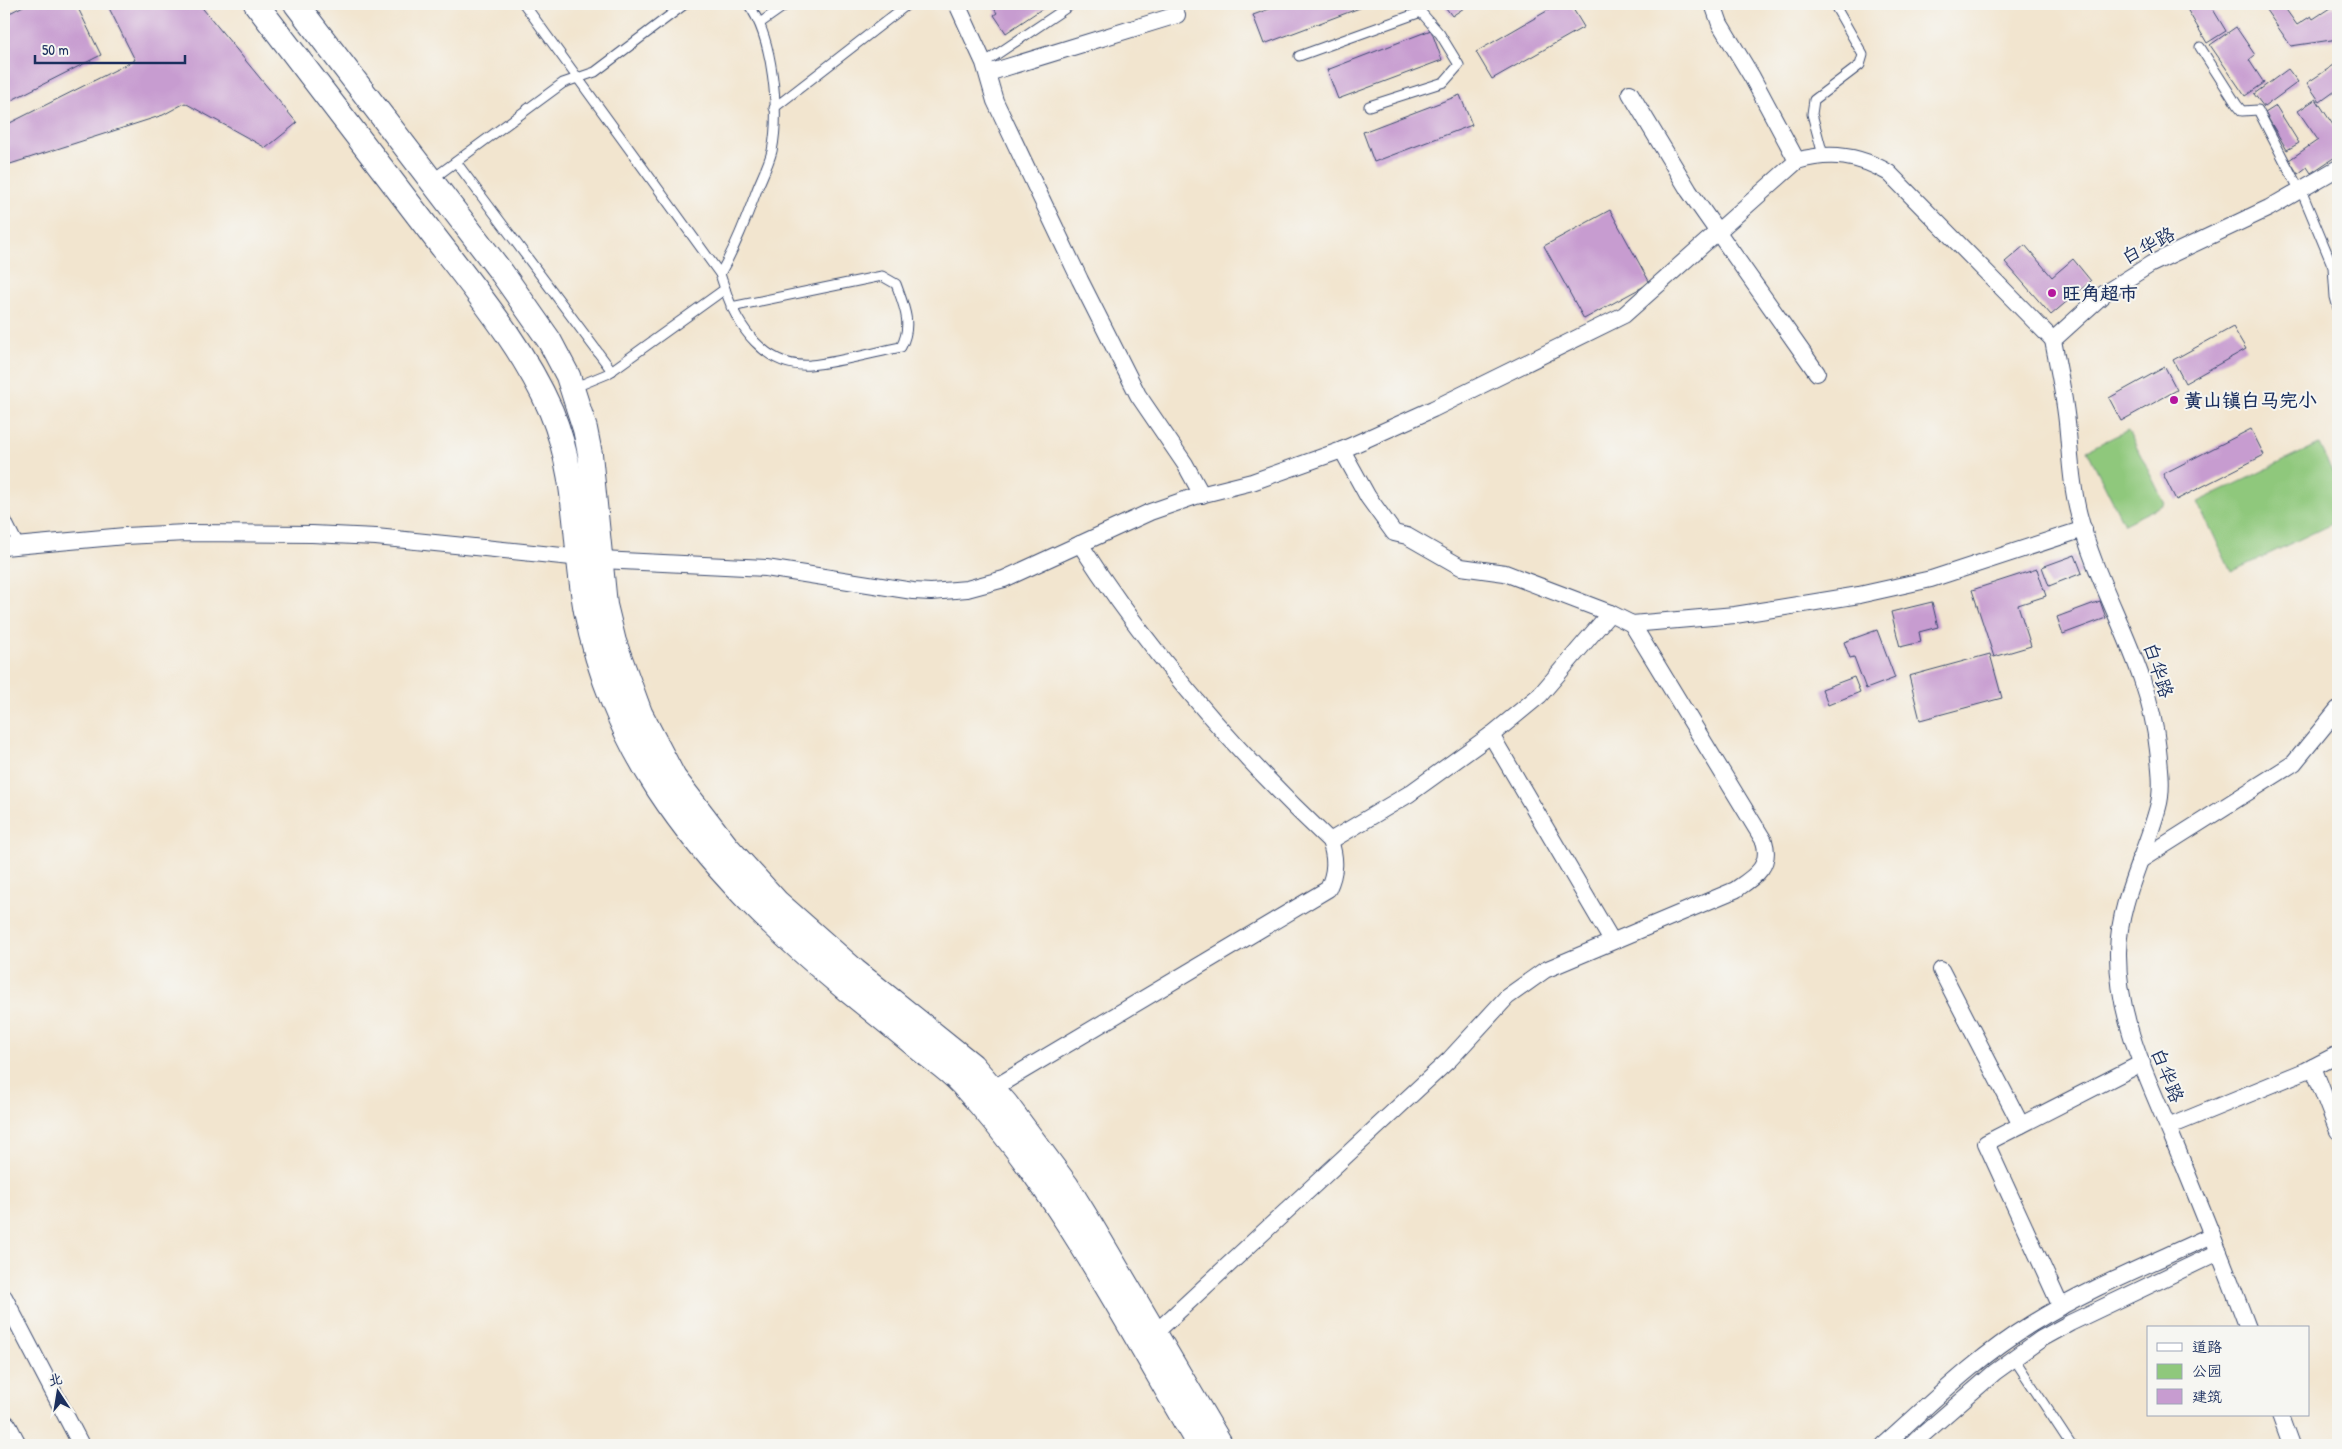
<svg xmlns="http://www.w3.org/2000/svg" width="2342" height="1449" font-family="'Patrick Hand','LXGW WenKai TC',sans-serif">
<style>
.green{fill:#8fc87c;stroke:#557c6d}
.building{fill:#c79cd0}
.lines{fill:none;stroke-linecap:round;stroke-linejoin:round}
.lane-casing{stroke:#3b4a6f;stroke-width:11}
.street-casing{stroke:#3b4a6f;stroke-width:18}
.secondary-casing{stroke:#3b4a6f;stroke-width:26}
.primary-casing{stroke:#3b4a6f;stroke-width:28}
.lane{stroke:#fff;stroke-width:9}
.street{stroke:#fff;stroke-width:16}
.secondary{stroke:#fff;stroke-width:24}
.primary{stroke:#fff;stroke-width:26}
.poi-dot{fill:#b5179e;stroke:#f6f6f2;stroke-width:2}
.labels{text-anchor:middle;stroke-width:4;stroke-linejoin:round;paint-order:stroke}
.street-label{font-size:19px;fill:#1b2f5e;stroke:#f6f6f2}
.poi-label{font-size:19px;font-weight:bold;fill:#1b2f5e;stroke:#f6f6f2;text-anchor:start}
</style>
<rect width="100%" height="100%" fill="#f6f6f2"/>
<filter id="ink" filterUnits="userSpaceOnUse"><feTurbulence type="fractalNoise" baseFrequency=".02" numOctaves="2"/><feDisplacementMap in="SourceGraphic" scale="10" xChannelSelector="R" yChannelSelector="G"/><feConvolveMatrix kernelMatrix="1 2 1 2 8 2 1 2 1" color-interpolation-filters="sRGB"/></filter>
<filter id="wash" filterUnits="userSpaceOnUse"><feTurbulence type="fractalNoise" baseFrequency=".0096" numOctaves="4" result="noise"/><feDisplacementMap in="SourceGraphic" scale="20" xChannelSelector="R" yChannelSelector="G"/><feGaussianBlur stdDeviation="1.12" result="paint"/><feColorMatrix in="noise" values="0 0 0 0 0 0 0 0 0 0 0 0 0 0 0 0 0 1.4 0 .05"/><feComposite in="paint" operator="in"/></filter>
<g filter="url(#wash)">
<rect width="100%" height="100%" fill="#f2e5cf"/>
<g class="green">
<path d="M2128 430 2165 504 2124 524 2087 450Z"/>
<path d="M2319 444 2338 484V521L2231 572 2198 502Z"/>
</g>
<g id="blocks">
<g class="building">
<path d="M27 4H76L101 55 4 104V16Z"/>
<path d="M107 4H199L297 123 266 148 185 103 163 115 4 166V126L135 60Z"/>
<path d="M991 4H1049L1006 33 994 15 997 13Z"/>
<path d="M1283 4H1365V6L1264 44 1253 15Z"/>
<path d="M1443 4H1470L1452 16Z"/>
<path d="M1559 4H1570L1584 27 1492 79 1476 52Z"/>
<path d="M2184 4H2215L2211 6 2226 31 2207 43Z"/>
<path d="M2274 4H2282L2297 25 2311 16 2313 19 2333 6 2338 14V39L2291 46 2266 10Z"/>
<path d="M2236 27 2255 55 2249 60 2264 83 2245 96 2210 45Z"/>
<path d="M1431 30 1442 60 1338 99 1327 70Z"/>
<path d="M2337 63 2338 89 2320 102 2307 83Z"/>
<path d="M2288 69 2298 82 2264 107 2254 94Z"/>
<path d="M1460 95 1472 125 1374 162 1363 132Z"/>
<path d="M2316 99 2335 128 2338 126V155L2311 173 2307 167 2298 174 2289 160 2318 140 2298 111Z"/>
<path d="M2276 106 2299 143 2287 150 2265 113Z"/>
<path d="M1610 210 1650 283 1584 319 1544 246Z"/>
<path d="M2025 245 2052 277 2073 259 2091 281 2051 315 2005 262Z"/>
<path d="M2233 327 2246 349 2185 383 2173 360Z"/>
<path d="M2165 367 2177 390 2121 421 2109 398Z"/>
<path d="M2251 429 2264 455 2176 500 2163 474Z"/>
<path d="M2075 555 2082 573 2049 586 2042 567Z"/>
<path d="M2037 569 2046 596 2018 605 2031 646 1994 657 1972 590Z"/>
<path d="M2100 601 2106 618 2063 634 2057 617Z"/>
<path d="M1932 602 1938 627 1919 632 1921 642 1900 647 1891 612Z"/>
<path d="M1877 630 1895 678 1866 689 1854 657 1850 658 1844 642Z"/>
<path d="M1990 654 2002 698 1920 720 1909 676Z"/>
<path d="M1854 677 1860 692 1828 705 1822 689Z"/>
</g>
</g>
</g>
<g filter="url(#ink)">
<use href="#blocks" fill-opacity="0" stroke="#3b4a6f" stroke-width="1"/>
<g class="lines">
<defs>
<g id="lane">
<path d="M524 4 720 274 725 289 607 374 573 388"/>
<path d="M760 23 787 4"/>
<path d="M2200 47 2237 105 2242 111 2258 110 2300 191"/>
<path d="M1299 56 1421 12"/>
<path d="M984 63 1072 4"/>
<path d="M1369 106 1444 82 1459 65 1440 34 1414 4"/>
<path d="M774 108 908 4"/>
<path d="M1823 155 1812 114 1814 100 1860 65 1863 55 1834 4"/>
<path d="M456 162 612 371"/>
<path d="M431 180 563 83 595 72 685 4"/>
<path d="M2301 190 2333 267 2335 297 2338 308"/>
<path d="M720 274C736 246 747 216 758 187 763 175 769 163 772 151 780 112 773 36 748 4"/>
<path d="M725 289C737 326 765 368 810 365 840 362 872 353 901 347 913 325 904 306 896 284L882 276 731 307"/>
<path d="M4 515 19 545"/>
<path d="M2013 1357 2071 1445"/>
</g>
<g id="street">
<path d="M957 4 984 63 995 101 1080 280 1138 395 1185 464 1202 495"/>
<path d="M1713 4 1720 24 1752 77 1797 161"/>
<path d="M988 73 1177 15"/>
<path d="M1630 93 1689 191 1817 373"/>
<path d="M1342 450 1368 497 1394 533 1407 536 1461 567 1505 573 1610 613 1632 624 1735 615 1859 595 1931 579 2084 529"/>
<path d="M4 547 125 536 186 533 312 534 376 537 601 560 766 568 913 591 931 592 967 589 1004 579 1150 512 1196 496 1252 482 1342 450 1433 409 1624 315 1797 161C1830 151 1859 155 1889 173L2053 340"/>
<path d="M1491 735 1612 941"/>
<path d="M1330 841 1409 794 1495 732 1540 695 1610 613"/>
<path d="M2139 861 2294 763 2338 709"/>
<path d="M1941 970 2021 1125"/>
<path d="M2313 1067 2338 1131"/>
<path d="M992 1089 1328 889C1336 872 1336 858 1330 841 1236 752 1150 653 1080 544"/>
<path d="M2168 1127 2305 1071 2338 1054"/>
<path d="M4 1297 81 1445"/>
<path d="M2061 1307 1986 1143 2142 1063"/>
<path d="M2248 1328C2224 1264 2199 1202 2173 1139 2148 1080 2117 1018 2118 952 2119 900 2145 856 2158 807 2163 790 2160 767 2158 750 2149 663 2100 597 2079 515 2071 485 2070 452 2067 422 2064 394 2058 367 2053 340L2105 293 2151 264 2269 208 2338 168"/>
<path d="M1155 1333 1450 1059 1507 997 1545 970 1735 890C1754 877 1772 867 1764 841L1632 624"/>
<path d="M2280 1415 2291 1445"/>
<path d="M1884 1445C1931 1403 1977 1357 2031 1324 2087 1289 2152 1263 2212 1235"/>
<path d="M1911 1445 1995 1372 2041 1339 2070 1323 2219 1252"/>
</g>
<g id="secondary">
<path d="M256 4C315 81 374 158 433 235 476 291 523 347 551 411 579 478 573 542 586 611 598 673 624 737 659 790 709 866 775 930 846 989 871 1009 896 1029 921 1050 935 1061 950 1071 962 1084 1060 1190 1126 1322 1199 1445"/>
<path d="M296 4 502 273 549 340 568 376 585 429 590 454 605 605 614 642 640 713 674 778 727 847 777 902 855 971 972 1065 1006 1104 1067 1186 1091 1225 1221 1445"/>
</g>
<path id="primary" d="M4 1428 13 1445"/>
</defs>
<use href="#lane" class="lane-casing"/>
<use href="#street" class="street-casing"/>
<use href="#secondary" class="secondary-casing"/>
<use href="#primary" class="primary-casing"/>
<use href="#lane" class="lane"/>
<use href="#street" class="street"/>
<use href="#secondary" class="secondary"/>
<use href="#primary" class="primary"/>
</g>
</g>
<g class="poi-dot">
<circle cx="2052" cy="293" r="5"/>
<circle cx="2174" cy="400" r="5"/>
</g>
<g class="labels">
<g class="street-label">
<text transform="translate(2148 245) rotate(-28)" y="7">白华路</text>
<text transform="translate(2159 670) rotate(72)" y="7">白华路</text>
<text transform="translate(2168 1075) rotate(68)" y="7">白华路</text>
</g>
<g class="poi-label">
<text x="2062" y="300">旺角超市</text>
<text x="2184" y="407">黄山镇白马完小</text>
</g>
</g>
<rect width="2342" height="1449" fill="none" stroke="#f6f6f2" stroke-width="20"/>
<rect x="2147" y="1326" width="162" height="90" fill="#f6f6f2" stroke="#9ea6b7"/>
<rect x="2157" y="1343" width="25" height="8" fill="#ffffff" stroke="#9ea6b7"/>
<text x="2192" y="1352" font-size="15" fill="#1b2f5e">道路</text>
<rect x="2157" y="1364" width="25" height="15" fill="#8fc87c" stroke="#9ea6b7"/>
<text x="2192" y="1376" font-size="15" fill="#1b2f5e">公园</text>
<rect x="2157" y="1389" width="25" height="15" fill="#c79cd0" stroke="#9ea6b7"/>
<text x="2192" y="1402" font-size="15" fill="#1b2f5e">建筑</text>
<g transform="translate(58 1392) rotate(348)" stroke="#f6f6f2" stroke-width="4" paint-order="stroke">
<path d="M0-4L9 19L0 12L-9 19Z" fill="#1b2f5e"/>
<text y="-8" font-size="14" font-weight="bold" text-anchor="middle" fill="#1b2f5e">北</text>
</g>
<path d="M35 55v8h150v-8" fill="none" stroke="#1b2f5e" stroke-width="2.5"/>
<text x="42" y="55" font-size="15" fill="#1b2f5e" stroke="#f6f6f2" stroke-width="4" paint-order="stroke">50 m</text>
</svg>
